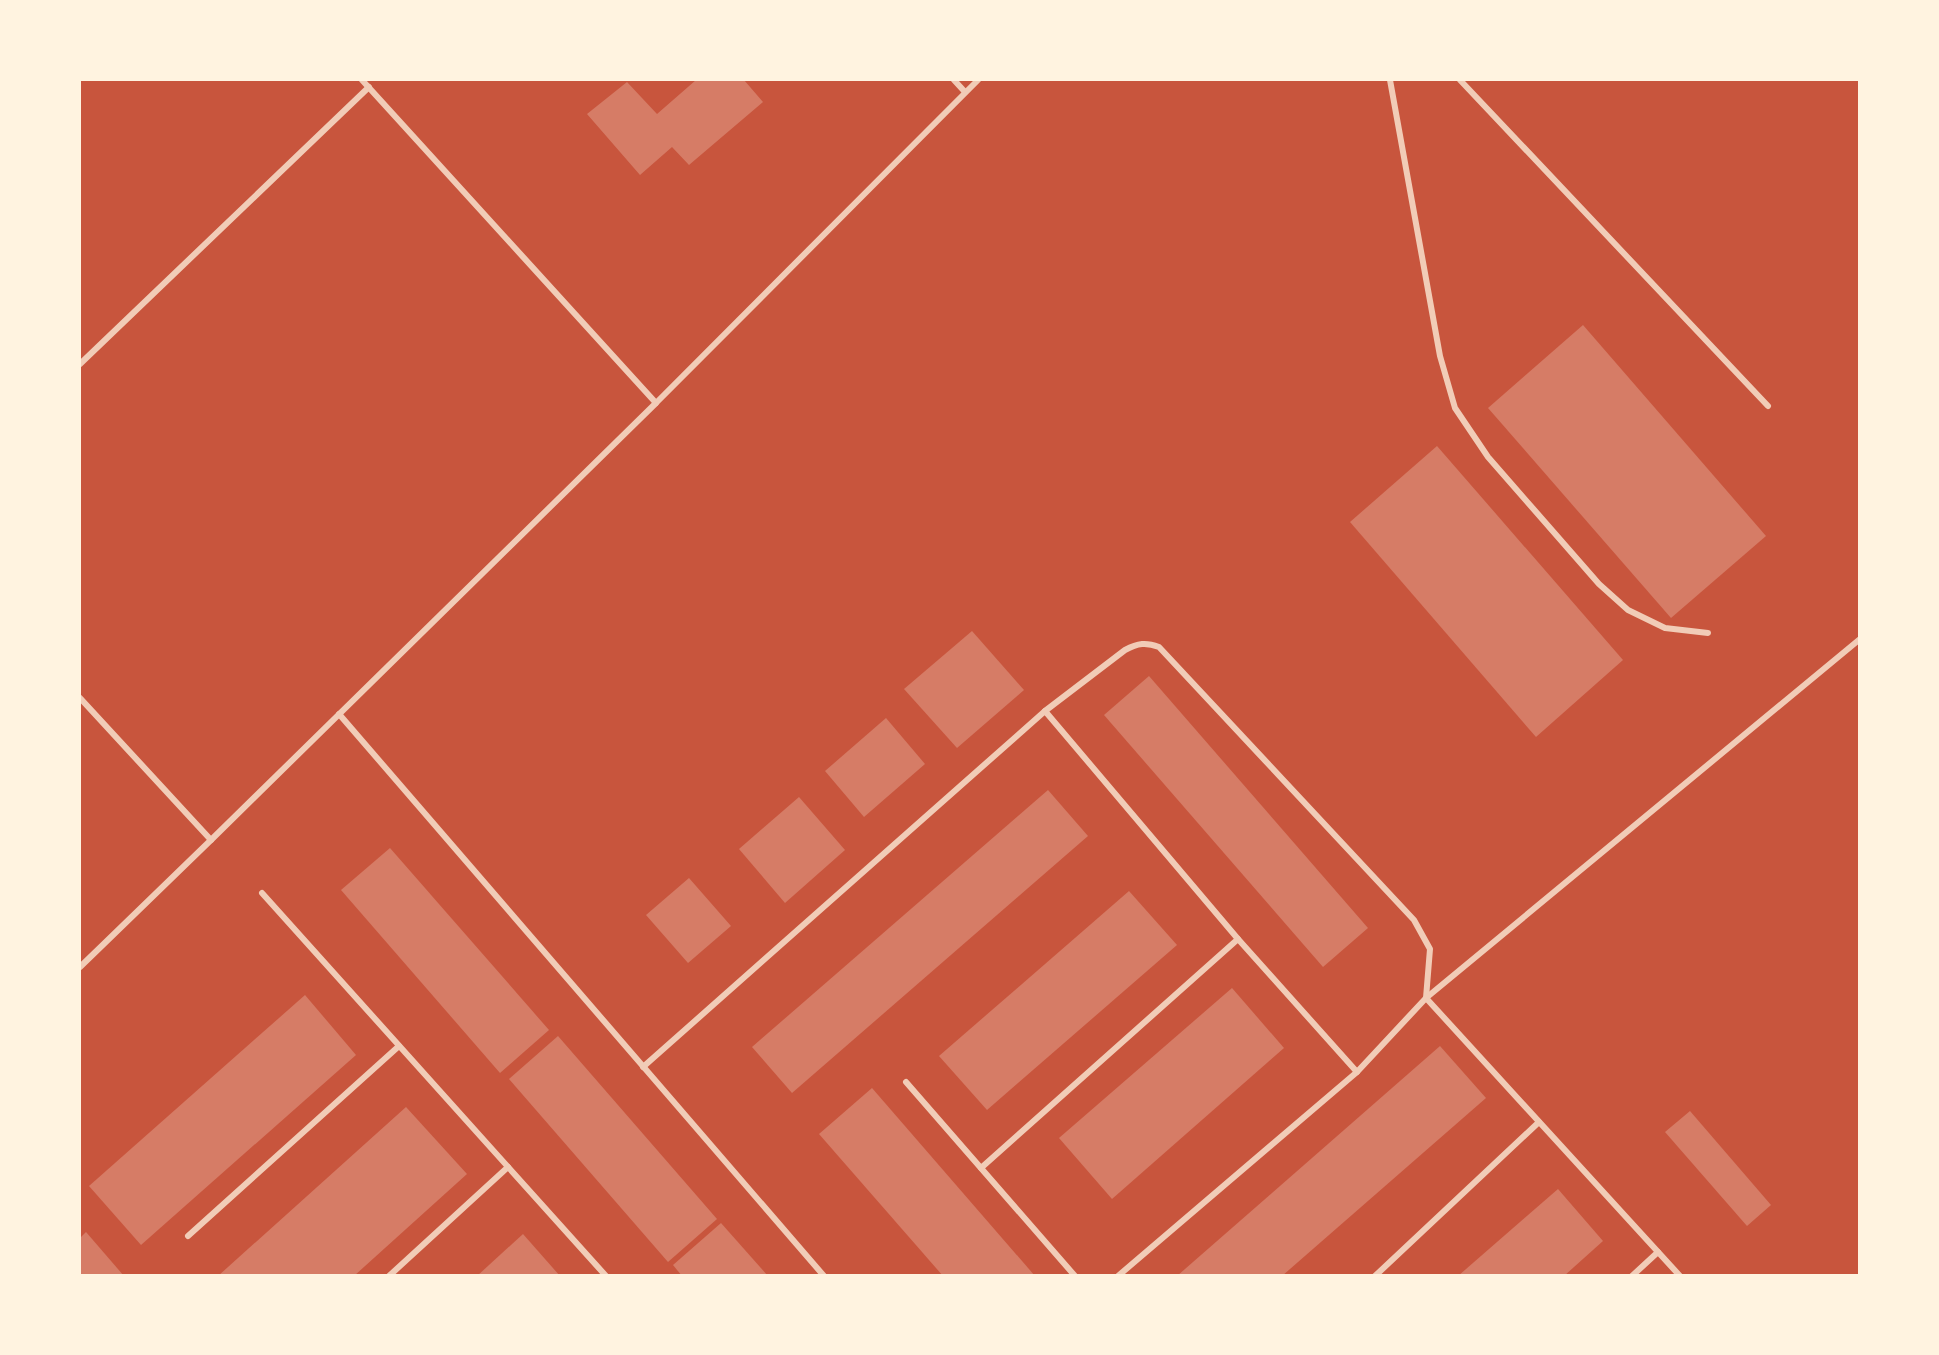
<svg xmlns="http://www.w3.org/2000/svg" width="1939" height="1355" font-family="Lora,serif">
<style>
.building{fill:#d67c66}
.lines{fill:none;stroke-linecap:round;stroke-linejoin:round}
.minor{stroke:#f1ccb7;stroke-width:6}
</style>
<rect width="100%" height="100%" fill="#c8553d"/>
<g class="building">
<path d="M696 80H744L763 102 689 165 672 147 640 175 587 114 627 82 657 114Z"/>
<path d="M1583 325 1766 536 1671 618 1488 408Z"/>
<path d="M1437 446 1623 660 1536 737 1350 522Z"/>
<path d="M972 631 1024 690 957 748 904 689Z"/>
<path d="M1149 676 1368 928 1323 967 1104 715Z"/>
<path d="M886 718 925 764 864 817 825 771Z"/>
<path d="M1048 790 1088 836 792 1093 752 1047Z"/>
<path d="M799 797 845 850 785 903 739 849Z"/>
<path d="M390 848 549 1030 500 1073 341 890Z"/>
<path d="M689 878 731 926 688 963 646 915Z"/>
<path d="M1129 891 1177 945 987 1110 939 1056Z"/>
<path d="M1232 988 1284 1048 1112 1199 1059 1138Z"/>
<path d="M305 995 356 1055 141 1245 89 1186Z"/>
<path d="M558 1036 717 1219 668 1262 509 1079Z"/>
<path d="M1440 1046 1486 1098 1282 1276H1177Z"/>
<path d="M872 1088 1035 1276H943L819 1134Z"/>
<path d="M406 1107 467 1174 354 1276H218Z"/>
<path d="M1690 1111 1771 1205 1747 1226 1665 1132Z"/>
<path d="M1558 1189 1603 1241 1564 1276H1458Z"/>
<path d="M721 1223 768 1276H682L673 1265Z"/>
<path d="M86 1232 124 1276H80V1238Z"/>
<path d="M523 1234 560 1276H477Z"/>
</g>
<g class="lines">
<g class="minor">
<path d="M362 80 656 403 978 80"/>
<path d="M954 80 965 92"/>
<path d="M1390 80 1440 356 1455 408 1488 457 1599 584 1628 610 1665 628 1708 633"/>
<path d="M1460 80 1768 406"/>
<path d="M80 364 369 87"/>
<path d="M80 698 211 840 656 403"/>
<path d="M1045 711 1125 650C1138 643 1146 642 1159 647L1414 920 1430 949 1426 998 1680 1276"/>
<path d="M339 714 824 1276"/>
<path d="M262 893 606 1276"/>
<path d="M80 967 211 840"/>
<path d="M643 1067 1045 711 1238 939 1357 1072"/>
<path d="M906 1082 1075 1276"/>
<path d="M981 1168 1238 939"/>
<path d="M188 1236 399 1046"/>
<path d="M389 1276 508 1167"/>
<path d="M1118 1276 1357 1072 1426 998 1860 639"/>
<path d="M1375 1276 1539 1122"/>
<path d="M1632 1276 1658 1252"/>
</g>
</g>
<rect width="1939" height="1355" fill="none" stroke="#fff3e0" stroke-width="162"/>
</svg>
